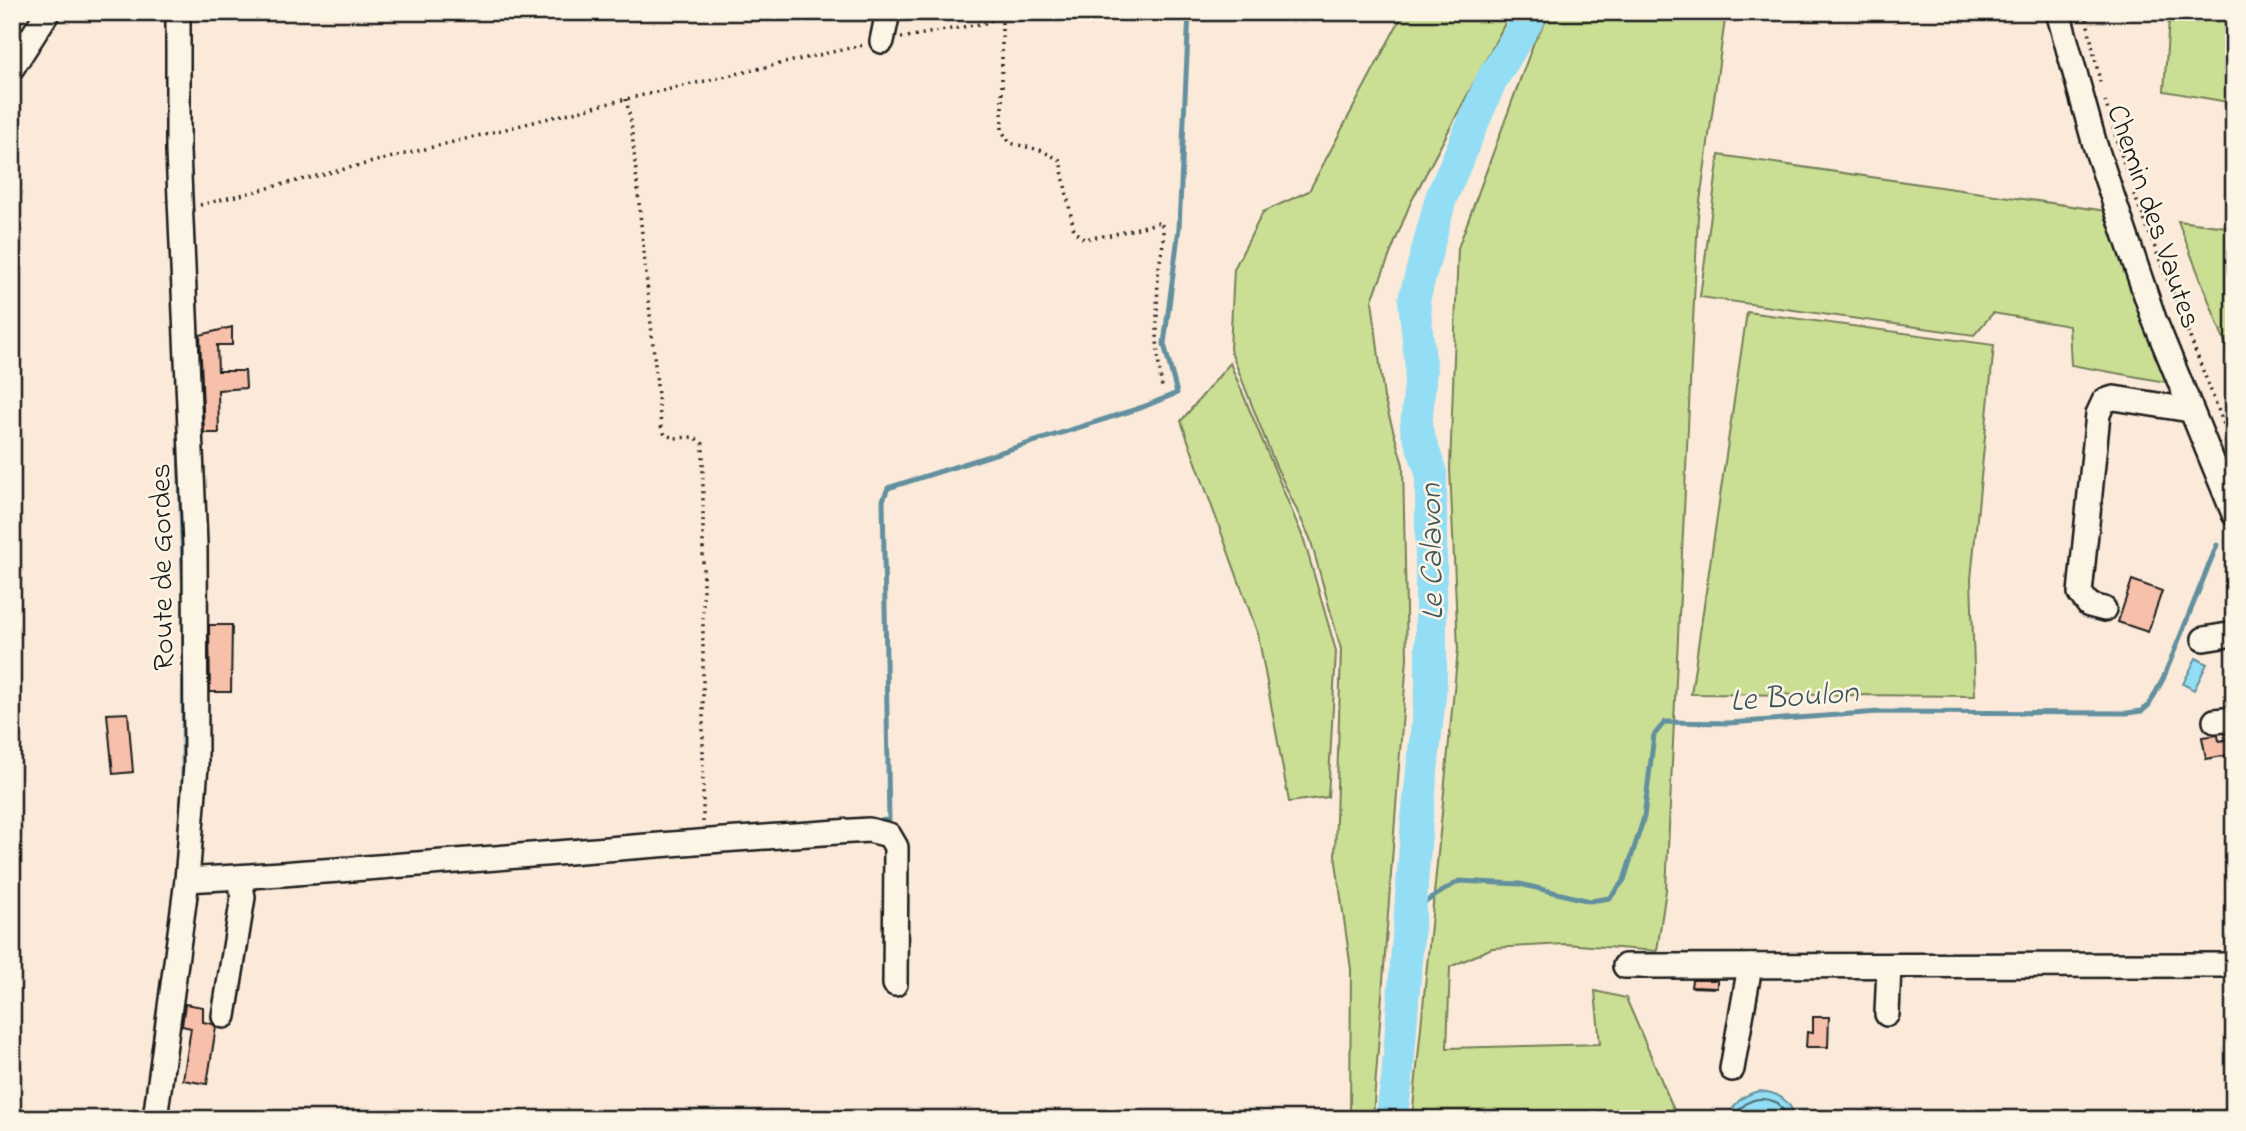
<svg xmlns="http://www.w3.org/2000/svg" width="2246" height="1131" font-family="'Indie Flower',sans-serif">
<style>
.green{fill:#cbdf94;stroke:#747e58;stroke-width:2}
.water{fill:#93def4;stroke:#63909e;stroke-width:2}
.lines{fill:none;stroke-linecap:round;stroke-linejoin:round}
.shore{stroke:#4c6a72;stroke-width:2}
.stream{stroke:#63909e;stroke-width:5}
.river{stroke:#93def4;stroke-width:32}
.building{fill:#f6c0aa;stroke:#1c1c1c;stroke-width:2}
.minor-casing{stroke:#1c1c1c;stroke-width:28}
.path{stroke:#1c1c1c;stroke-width:3.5;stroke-dasharray:2 5;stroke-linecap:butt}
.minor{stroke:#fcf5e5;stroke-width:23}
.labels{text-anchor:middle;stroke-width:5;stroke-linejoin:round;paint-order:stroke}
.street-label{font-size:30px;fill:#1c1c1c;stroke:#fcf5e5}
.water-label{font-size:32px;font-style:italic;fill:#40565d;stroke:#fcf5e5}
</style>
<rect width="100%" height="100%" fill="#fbead9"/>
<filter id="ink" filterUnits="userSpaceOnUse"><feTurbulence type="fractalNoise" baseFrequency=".0143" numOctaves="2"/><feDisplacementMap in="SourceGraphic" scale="14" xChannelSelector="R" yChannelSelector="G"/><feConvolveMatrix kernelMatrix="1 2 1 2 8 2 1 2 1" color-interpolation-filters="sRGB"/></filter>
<g filter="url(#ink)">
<g class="green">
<path d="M1404 12H1511L1410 204 1372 300 1384 398 1403 465 1407 658 1373 1116 1371 1119H1350L1351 969 1335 855 1341 649 1310 538 1275 464 1230 349 1234 269 1263 212 1309 191Z"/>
<path d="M1551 12H1726L1698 216 1666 890 1657 951 1565 944 1492 948 1450 967 1447 1048 1600 1044 1595 991 1626 998 1678 1119H1412L1458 649 1450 468 1458 248 1534 42Z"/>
<path d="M2158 12H2234V103L2164 91 2169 19Z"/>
<path d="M1719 155 2106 211 2171 383 2071 365 2069 326 1993 313 1974 335 1700 297Z"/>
<path d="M2178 221 2234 228V303L2231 314 2234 315V366Z"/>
<path d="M1747 312 1994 345 1971 579 1975 696 1691 694Z"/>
<path d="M1230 363 1304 540 1336 651 1328 797 1289 802 1258 634 1181 421Z"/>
</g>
<g class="water">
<path d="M2196 658 2207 664 2194 690 2183 684Z"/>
<path d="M1759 1091C1778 1092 1790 1100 1796 1119H1728C1733 1103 1743 1095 1759 1091Z"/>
</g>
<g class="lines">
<path class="shore" d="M1735 1119C1742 1099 1760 1095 1778 1103L1789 1119"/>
<g class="stream">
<path d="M166 12 167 27"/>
<path d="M179 446 184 599 183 796"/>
<path d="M874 821 889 820 883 500 888 488 1143 407 1177 393 1164 344 1179 228 1189 12"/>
<path d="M1411 911 1459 881 1520 884 1590 901 1610 898 1624 880 1644 817 1654 735 1665 722 1729 723 1879 712 2127 713 2142 711 2149 705 2163 679 2217 545"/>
</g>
<path class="river" d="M1391 1119 1397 1081 1417 819 1431 686V472L1416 428 1421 370 1414 300 1441 198 1491 81 1533 12"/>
</g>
<g class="building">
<path d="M232 327V345H217L218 371H245L246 388 218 390 219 433H204L200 335Z"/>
<path d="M2132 580 2162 591 2148 632 2118 622Z"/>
<path d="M209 625H232L231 692H210Z"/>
<path d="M128 713 133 772 113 774 107 714Z"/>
<path d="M2218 735 2219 741 2234 738V754L2206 759 2202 737Z"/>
<path d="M1692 980H1717V988L1691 987Z"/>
<path d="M185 1004 203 1007V1022L213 1024 216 1027 207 1084 183 1080 191 1028 182 1026Z"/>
<path d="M1813 1017H1829L1828 1047H1806L1807 1032 1813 1033Z"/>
</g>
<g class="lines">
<defs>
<g id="minor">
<path d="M2058 12 2095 145 2154 319 2234 514"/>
<path d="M882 41 888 12"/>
<path d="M12 68 48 12"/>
<path d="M2104 609 2089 605 2080 593 2098 414 2104 401 2114 398 2190 410"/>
<path d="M2204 639 2234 634"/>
<path d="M2215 721 2234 719"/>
<path d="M187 880C414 867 641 844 869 830L889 835 896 847 895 984"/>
<path d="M1625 966 2234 965"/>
<path d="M1887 1014 1889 966"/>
<path d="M224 1016 243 897 239 877"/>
<path d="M1732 1069 1750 966"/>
<path d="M155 1119 187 880 196 766 195 544 178 152V12"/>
</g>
</defs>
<use href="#minor" class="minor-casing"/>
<g class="path">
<path d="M2085 12 2101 86"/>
<path d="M1002 15V131L1010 143 1040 150 1060 160 1074 231 1084 239 1111 235 1161 222C1167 241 1159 257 1158 277 1157 314 1155 350 1162 387"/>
<path d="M901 38 985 23 1002 15V12"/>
<path d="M626 99 631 122 661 426 665 435 675 438 694 437 703 444V822"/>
<path d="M2105 101 2126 170"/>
<path d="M2134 194 2234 450"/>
<path d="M200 205 626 99 863 45"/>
</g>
<use href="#minor" class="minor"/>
</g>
</g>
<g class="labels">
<g class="street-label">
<text transform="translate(2155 216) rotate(71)" y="10">Chemin des Vautes</text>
<text transform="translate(161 567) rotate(-91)" y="10">Route de Gordes</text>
</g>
<g class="water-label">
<text transform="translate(1430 552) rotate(-91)" y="11">Le Calavon</text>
<text transform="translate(1794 695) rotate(-4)" y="11">Le Boulon</text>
</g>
</g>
<rect width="2246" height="1131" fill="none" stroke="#fcf5e5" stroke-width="42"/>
<rect x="21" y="21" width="2204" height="1089" fill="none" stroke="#1c1c1c" stroke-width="2.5" filter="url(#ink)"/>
</svg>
